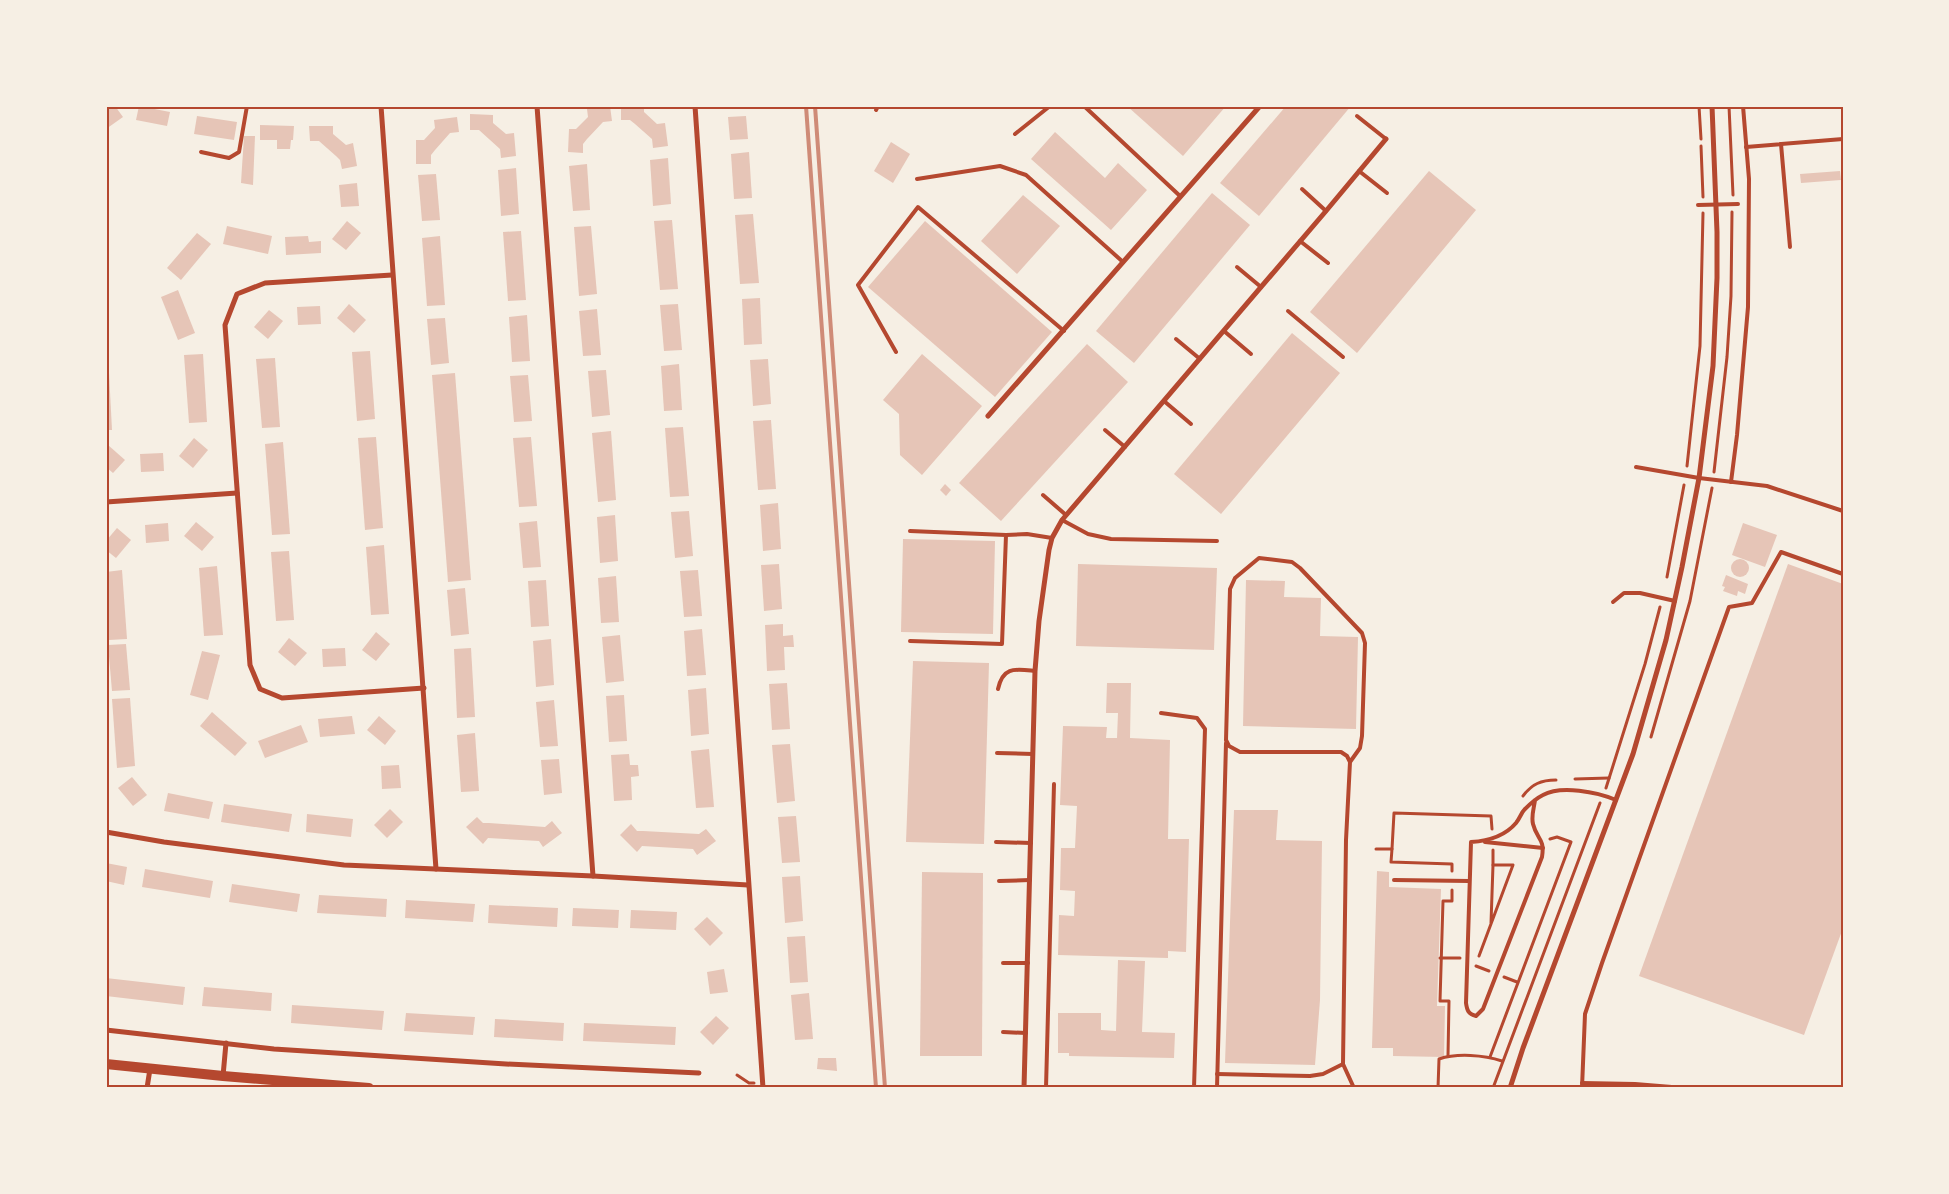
<svg xmlns="http://www.w3.org/2000/svg" width="1949" height="1194" font-family="Mulish,sans-serif">
<style>
.building{fill:#e6c5b7}
.lines{fill:none;stroke-linecap:round;stroke-linejoin:round}
.path{stroke:#b5482f;stroke-width:3}
.service{stroke:#b5482f;stroke-width:4}
.minor{stroke:#b5482f;stroke-width:5}
.secondary{stroke:#b5482f;stroke-width:10}
.rail{stroke:#cf8b77;stroke-width:4}
.neatline{fill:none;stroke:#b5482f;stroke-width:2}
</style>
<rect width="100%" height="100%" fill="#f6efe4"/>
<g class="building">
<path d="M115 106 123 117 106 129V107Z"/>
<path d="M139 106 170 112 167 126 136 120Z"/>
<path d="M610 106 612 121 603 122 587 139 583 144V153L568 152 569 129H576L588 117 587 109Z"/>
<path d="M621 106H644V112L657 124 665 123 668 146 653 148 652 139 635 124 630 120H621Z"/>
<path d="M1127 106H1226L1183 156Z"/>
<path d="M1286 106H1351L1259 216 1220 183Z"/>
<path d="M470 114 493 115V123L506 134 514 133 516 156 501 158 500 149 479 130H470Z"/>
<path d="M197 116 237 122 234 140 194 134Z"/>
<path d="M746 116 748 139 730 140 728 117Z"/>
<path d="M457 117 459 132 450 133 435 150 431 155V164H416V140H424L435 128 434 120Z"/>
<path d="M260 125 294 126 293 140H291L290 149H277V140H260Z"/>
<path d="M309 126H333V134L346 145 353 143 357 166 342 169 340 160 336 156 319 141H310Z"/>
<path d="M1055 132 1105 178 1118 163 1147 190 1111 230 1031 159Z"/>
<path d="M244 136H255L253 185 241 183Z"/>
<path d="M891 142 910 154 893 183 874 171Z"/>
<path d="M749 152 752 198 734 199 731 154Z"/>
<path d="M668 158 671 204 653 206 650 160Z"/>
<path d="M587 164 590 210 573 211 569 166Z"/>
<path d="M516 168 519 214 501 216 498 170Z"/>
<path d="M1429 171 1476 210 1357 353 1310 312Z"/>
<path d="M1840 171 1841 180 1801 183 1800 174Z"/>
<path d="M436 174 440 220 422 221 418 175Z"/>
<path d="M357 183 359 206 341 207 339 185Z"/>
<path d="M1212 193 1250 225 1134 363 1096 331Z"/>
<path d="M1023 195 1060 226 1017 274 981 241Z"/>
<path d="M753 214 759 283 740 284 735 215Z"/>
<path d="M672 220 678 289 660 290 654 221Z"/>
<path d="M347 221 361 233 346 250 332 239Z"/>
<path d="M925 221 1052 332 995 397 868 287Z"/>
<path d="M227 226 272 236 268 254 223 244Z"/>
<path d="M591 226 597 294 579 296 574 227Z"/>
<path d="M521 231 526 300 508 301 503 232Z"/>
<path d="M197 233 211 244 181 280 167 268Z"/>
<path d="M308 236 309 242 321 241V253L286 255 285 237Z"/>
<path d="M440 236 445 305 427 306 422 238Z"/>
<path d="M178 290 195 333 178 340 161 297Z"/>
<path d="M760 298 762 344 744 345 742 299Z"/>
<path d="M349 304 366 320 354 333 337 318Z"/>
<path d="M678 304 682 350 664 351 660 305Z"/>
<path d="M320 306 321 324 298 325 297 307Z"/>
<path d="M597 309 601 355 583 356 579 311Z"/>
<path d="M269 310 283 321 268 339 254 327Z"/>
<path d="M527 315 530 361 512 362 509 317Z"/>
<path d="M445 318 449 363 431 365 427 319Z"/>
<path d="M1292 333 1340 373 1221 514 1174 474Z"/>
<path d="M1087 344 1128 382 1001 521 959 483Z"/>
<path d="M370 351 375 419 357 421 352 352Z"/>
<rect x="106" y="354" width="2" height="13"/>
<path d="M203 354 207 422 189 423 184 355Z"/>
<path d="M922 354 982 406 922 475 900 455 899 414 883 400Z"/>
<path d="M275 358 280 427 262 428 256 359Z"/>
<path d="M768 359 771 404 753 406 750 360Z"/>
<path d="M679 364 682 410 664 411 661 366Z"/>
<path d="M606 370 610 415 592 417 588 371Z"/>
<path d="M106 373H109L112 430H106Z"/>
<path d="M455 373 471 580 448 582 432 375Z"/>
<path d="M528 375 532 421 514 422 510 376Z"/>
<path d="M771 420 776 489 758 490 753 421Z"/>
<path d="M683 427 689 496 670 497 665 428Z"/>
<path d="M611 431 616 500 598 502 592 433Z"/>
<path d="M376 437 383 528 365 530 358 438Z"/>
<path d="M531 437 537 506 519 507 513 438Z"/>
<path d="M194 438 208 450 193 468 179 456Z"/>
<path d="M283 442 290 534 272 535 265 444Z"/>
<path d="M108 445 125 460 113 473 106 467Z"/>
<path d="M163 453 164 471 141 472 140 454Z"/>
<path d="M945 484 951 490 946 496 940 490Z"/>
<path d="M778 503 781 549 763 551 760 505Z"/>
<path d="M689 511 693 556 675 558 671 512Z"/>
<path d="M615 515 618 561 600 563 597 517Z"/>
<path d="M537 521 541 567 523 568 519 523Z"/>
<path d="M196 522 214 537 202 551 184 536Z"/>
<path d="M168 523 169 541 146 543 145 525Z"/>
<path d="M1743 523 1777 535 1765 567 1732 555Z"/>
<path d="M117 528 131 540 116 558 106 550V541Z"/>
<path d="M903 539 995 541 993 634 901 632Z"/>
<path d="M384 545 389 614 371 615 366 547Z"/>
<path d="M289 551 294 620 276 621 271 552Z"/>
<circle cx="1740" cy="568" r="9"/>
<path d="M779 564 782 609 764 611 761 565Z"/>
<path d="M1078 564 1217 568 1214 650 1076 646Z"/>
<path d="M1788 564 1843 584V928L1804 1035 1639 976Z"/>
<path d="M217 566 223 635 204 636 199 568Z"/>
<path d="M122 570 127 639 109 640 106 572Z"/>
<path d="M698 570 702 616 684 617 680 571Z"/>
<path d="M1726 575 1748 584 1745 594 1738 591 1737 596 1723 591 1725 587 1722 586Z"/>
<path d="M616 576 619 622 601 623 598 578Z"/>
<path d="M546 580 549 626 531 627 528 581Z"/>
<path d="M1246 580 1285 581 1284 597 1321 598 1320 636 1358 637 1356 729 1243 726Z"/>
<path d="M465 588 469 634 451 636 447 590Z"/>
<path d="M783 624V636L793 635 794 647H784L785 670 767 671 765 625Z"/>
<path d="M702 629 706 675 687 676 684 631Z"/>
<path d="M376 632 390 644 376 661 362 650Z"/>
<path d="M620 635 624 681 606 683 602 637Z"/>
<path d="M289 638 307 653 295 666 278 652Z"/>
<path d="M551 639 554 685 536 687 533 641Z"/>
<path d="M126 644 130 690 112 691 108 645Z"/>
<path d="M345 648 346 666 323 667 322 649Z"/>
<path d="M471 648 475 717 457 718 454 649Z"/>
<path d="M202 651 220 655 208 700 190 695Z"/>
<path d="M913 661 989 663 984 844 906 842Z"/>
<path d="M787 683 790 729 772 730 769 684Z"/>
<path d="M1107 683H1131L1130 738 1170 740 1168 839H1189L1186 952 1168 951V958L1058 955 1059 915 1074 916 1075 891 1060 890 1061 848H1075L1077 806 1060 805 1063 726 1107 727 1106 738H1117L1118 713H1106Z"/>
<path d="M706 688 709 734 691 736 688 690Z"/>
<path d="M624 695 627 741 609 742 606 696Z"/>
<path d="M130 698 135 766 117 768 112 699Z"/>
<path d="M554 700 558 746 540 747 536 702Z"/>
<path d="M212 712 247 743 235 756 200 726Z"/>
<path d="M352 716 355 734 320 737 318 719Z"/>
<path d="M379 716 396 731 385 745 367 730Z"/>
<path d="M301 725 308 742 265 758 258 741Z"/>
<path d="M475 733 479 791 461 792 457 735Z"/>
<path d="M790 744 795 801 777 803 772 745Z"/>
<path d="M709 749 714 807 696 808 691 751Z"/>
<path d="M629 754 630 765H638L639 776 631 777 632 800 614 801 611 755Z"/>
<path d="M559 759 562 793 544 795 541 760Z"/>
<path d="M399 765 401 788 382 789 381 766Z"/>
<path d="M132 777 147 795 133 806 118 788Z"/>
<path d="M168 793 213 802 209 819 164 811Z"/>
<path d="M224 804 292 814 289 832 221 822Z"/>
<path d="M390 809 403 822 387 838 374 825Z"/>
<path d="M1234 810H1278L1276 840 1322 841 1320 1000 1315 1065 1225 1063Z"/>
<path d="M307 814 353 819 351 837 306 832Z"/>
<path d="M796 816 800 862 782 863 778 817Z"/>
<path d="M477 817 483 823H489L545 827 552 821 562 833 543 847 539 841 488 838 483 844 466 827Z"/>
<path d="M631 824 637 831H643L699 834 706 829 716 841 697 855 693 849 642 846 637 852 620 835Z"/>
<path d="M106 863 127 867 124 885 106 881Z"/>
<path d="M145 869 213 881 210 898 142 887Z"/>
<path d="M1377 871 1389 872V887L1441 889 1437 1006H1445L1444 1057 1393 1056V1048H1372Z"/>
<path d="M922 872 983 873 982 1056H920Z"/>
<path d="M800 876 803 921 785 923 782 877Z"/>
<path d="M232 884 300 894 297 912 229 902Z"/>
<path d="M319 895 387 899 386 917 317 913Z"/>
<path d="M406 900 475 904 473 922 405 918Z"/>
<path d="M489 905 558 908 557 927 488 923Z"/>
<path d="M573 908 619 910 618 928 572 926Z"/>
<path d="M631 910 677 912 676 930 630 928Z"/>
<path d="M707 917 723 933 710 946 694 929Z"/>
<path d="M805 936 808 982 790 983 787 937Z"/>
<path d="M1118 960 1145 961 1142 1032 1175 1033 1174 1058 1069 1056V1053H1058V1013H1101V1030L1116 1031Z"/>
<path d="M724 969 728 992 710 994 707 972Z"/>
<path d="M106 978 185 987 183 1005 106 996Z"/>
<path d="M204 987 272 993 271 1011 202 1006Z"/>
<path d="M809 993 813 1039 795 1040 791 995Z"/>
<path d="M292 1005 384 1011 382 1030 291 1023Z"/>
<path d="M406 1013 475 1017 473 1035 404 1031Z"/>
<path d="M716 1016 729 1028 713 1045 700 1032Z"/>
<path d="M495 1019 564 1023 563 1041 494 1037Z"/>
<path d="M584 1023 676 1027 675 1045 583 1041Z"/>
<path d="M818 1058H836L837 1071 817 1069Z"/>
</g>
<g class="lines">
<g class="path">
<path d="M1699 106 1701 139"/>
<path d="M1729 106 1733 195"/>
<path d="M1701 146 1703 197"/>
<path d="M1687 466 1700 346 1703 213"/>
<path d="M1714 472 1727 357 1731 296 1732 212"/>
<path d="M1667 577 1684 485"/>
<path d="M1651 737 1690 601 1712 488"/>
<path d="M1575 779 1609 778"/>
<path d="M1606 788 1645 664 1660 607"/>
<path d="M1523 796C1532 784 1541 780 1556 780"/>
<path d="M1376 849H1392L1391 862 1452 864V871"/>
<path d="M1392 849 1394 813 1491 816 1492 829"/>
<path d="M1493 865V850"/>
<path d="M1479 956 1513 865H1493L1491 923"/>
<path d="M1440 958H1460"/>
<path d="M1476 966 1489 971"/>
<path d="M1504 977 1517 982"/>
<path d="M1448 1056 1449 1001H1440L1443 901H1452V890"/>
<path d="M1490 1057 1571 842 1557 837 1550 839"/>
<path d="M737 1075 749 1083H754"/>
<path d="M1438 1088 1439 1059C1457 1053 1484 1055 1502 1061"/>
<path d="M1493 1088 1600 803"/>
</g>
<g class="service">
<path d="M1084 106 1180 196"/>
<path d="M876 110 878 106"/>
<path d="M1357 116 1386 139"/>
<path d="M1015 134 1050 106"/>
<path d="M1781 144 1790 247"/>
<path d="M1746 147 1843 139"/>
<path d="M201 152 229 158 239 152 247 106"/>
<path d="M1359 171 1387 193"/>
<path d="M917 179 1000 166 1026 175 1123 262"/>
<path d="M1302 189 1326 211"/>
<path d="M1698 205 1738 204"/>
<path d="M1300 241 1328 263"/>
<path d="M1237 267 1261 287"/>
<path d="M1288 311 1343 357"/>
<path d="M1224 331 1251 354"/>
<path d="M1176 339 1200 359"/>
<path d="M896 352 858 285 918 207 1064 331"/>
<path d="M1164 401 1191 424"/>
<path d="M1105 430 1125 447"/>
<path d="M1636 467 1699 478 1767 486 1843 511"/>
<path d="M1731 482 1737 435 1748 307 1749 179 1743 106"/>
<path d="M1043 495 1066 515"/>
<path d="M1062 520 1088 534 1111 539 1217 541"/>
<path d="M1006 535 1027 534 1052 538"/>
<path d="M1613 602 1624 593H1640L1675 601"/>
<path d="M910 641 1002 644 1006 535 910 531"/>
<path d="M998 689C1003 666 1015 669 1035 671"/>
<path d="M1161 713 1197 718 1205 729 1194 1088"/>
<path d="M997 753 1033 754"/>
<path d="M1350 762 1347 756 1341 752H1240L1229 746 1226 740 1230 589 1235 578 1259 558 1292 562 1300 568 1362 633 1365 643 1362 736 1360 748 1350 762 1346 840 1343 1064 1354 1088"/>
<path d="M1535 800C1534 808 1531 816 1533 824 1537 840 1545 838 1542 857L1483 1009 1476 1016C1468 1014 1467 1010 1466 1003L1471 842C1488 841 1505 836 1516 823 1520 818 1521 813 1525 809 1530 804 1537 798 1543 795 1561 785 1597 792 1616 800"/>
<path d="M996 842 1031 843"/>
<path d="M1485 842 1543 848"/>
<path d="M1394 880 1469 881"/>
<path d="M999 881 1030 880"/>
<path d="M1003 963H1028"/>
<path d="M1003 1032 1026 1033"/>
<path d="M1217 1074 1310 1076 1323 1074 1343 1064"/>
<path d="M1582 1083 1635 1084 1684 1088"/>
<path d="M1046 1088 1054 784"/>
<path d="M1217 1088 1226 743"/>
<path d="M1582 1088 1585 1014 1602 963 1729 607 1752 603 1781 552 1843 574"/>
</g>
<g class="minor">
<path d="M381 106 436 869"/>
<path d="M537 106 593 876"/>
<path d="M695 106 763 1088"/>
<path d="M392 275 265 283 237 294 225 325 250 665 260 689 282 698 424 688"/>
<path d="M988 416 1260 106"/>
<path d="M106 502 237 493"/>
<path d="M106 832 164 842 344 865 593 876 748 885"/>
<path d="M106 1030 274 1049 506 1064 699 1073"/>
<path d="M223 1076 226 1043"/>
<path d="M147 1088 150 1069"/>
<path d="M1024 1088 1035 671 1039 621 1049 550 1052 538 1062 520 1326 211 1386 139"/>
<path d="M1510 1088 1523 1048 1633 754 1666 640 1682 567 1699 478 1713 366 1717 278V232L1712 106"/>
</g>
<path class="secondary" d="M106 1064 223 1076 369 1088"/>
<g class="rail">
<path d="M806 106 876 1088"/>
<path d="M815 106 885 1088"/>
</g>
</g>
<rect width="1949" height="1194" fill="none" stroke="#f6efe4" stroke-width="215"/>
<rect x="108" y="108" width="1734" height="978" class="neatline"/>
</svg>
